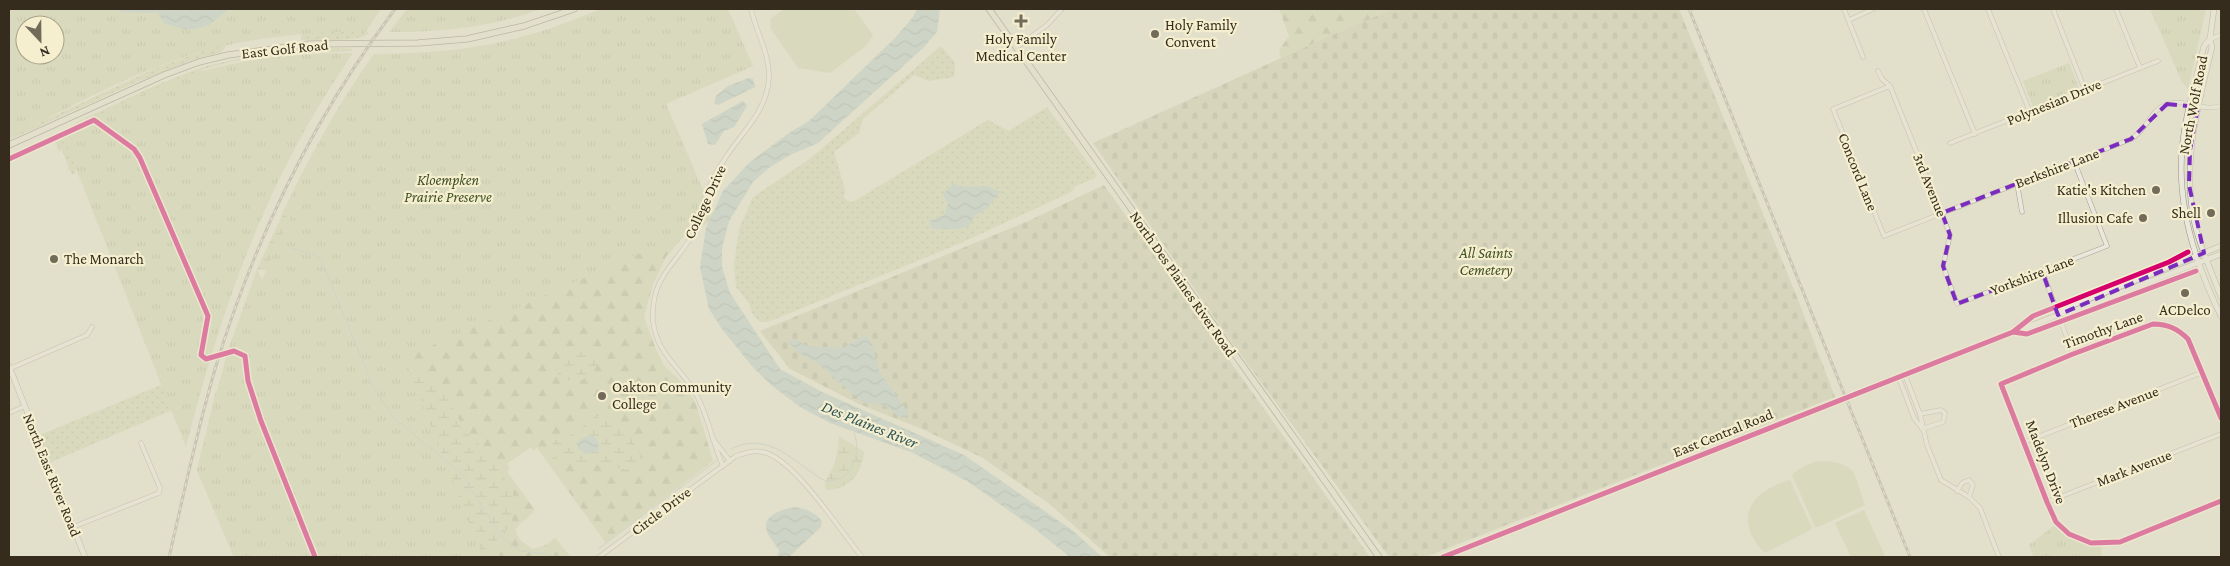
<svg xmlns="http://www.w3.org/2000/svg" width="2230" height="566" font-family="'Crimson Pro',serif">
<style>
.grass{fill:url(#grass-dots)}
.forest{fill:url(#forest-firs)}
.wetland{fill:url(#wetland-marsh)}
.cemetery{fill:url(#cemetery-stones)}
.park{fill:url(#park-tufts);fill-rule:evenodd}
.pitch{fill:#ced4ad}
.water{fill:url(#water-waves)}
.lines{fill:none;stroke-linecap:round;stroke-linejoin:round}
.stream{stroke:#b6c9c0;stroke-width:1}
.street-casing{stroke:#a7a294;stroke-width:5}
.secondary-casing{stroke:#979384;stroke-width:6}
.primary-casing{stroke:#8d897b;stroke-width:7}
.street{stroke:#eae8dc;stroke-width:4}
.secondary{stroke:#eae8dc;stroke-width:5}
.primary{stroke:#e2dfcd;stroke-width:5.5}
.rail-casing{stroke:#aaa79c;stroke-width:3}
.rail{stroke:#f5efd0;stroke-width:1;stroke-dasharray:4;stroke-linecap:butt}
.cycleway-casing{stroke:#f5efd0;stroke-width:8}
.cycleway{stroke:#d6006c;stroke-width:5}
.marked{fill:none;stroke:#7b2cbf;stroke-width:4;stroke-dasharray:10 6;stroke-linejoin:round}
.poi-dot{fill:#726b5a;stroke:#f5efd0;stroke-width:2}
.labels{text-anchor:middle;stroke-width:4.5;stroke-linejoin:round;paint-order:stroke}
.poi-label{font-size:15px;fill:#362c1d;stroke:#f5efd0;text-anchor:start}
.street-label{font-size:15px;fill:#362c1d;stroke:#f5efd0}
.park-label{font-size:15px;font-style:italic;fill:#405223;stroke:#f5efd0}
.water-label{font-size:16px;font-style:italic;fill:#2c5355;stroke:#f5efd0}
</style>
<defs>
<pattern id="grass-dots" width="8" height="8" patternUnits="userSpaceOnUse" patternTransform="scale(1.25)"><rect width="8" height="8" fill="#ced4ad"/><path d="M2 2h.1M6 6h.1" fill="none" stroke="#b2b694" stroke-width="1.8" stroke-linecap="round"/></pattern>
<pattern id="forest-firs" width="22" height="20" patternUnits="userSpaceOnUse" patternTransform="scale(1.25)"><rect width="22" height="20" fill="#ced4ad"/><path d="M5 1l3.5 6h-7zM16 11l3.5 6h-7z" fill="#b2b694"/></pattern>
<pattern id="wetland-marsh" width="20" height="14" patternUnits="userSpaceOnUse" patternTransform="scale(1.25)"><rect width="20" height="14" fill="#ced4ad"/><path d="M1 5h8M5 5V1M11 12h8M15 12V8" fill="none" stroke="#b2b694"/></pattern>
<pattern id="cemetery-stones" width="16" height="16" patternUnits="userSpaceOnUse" patternTransform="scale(1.25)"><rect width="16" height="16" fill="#c9cdac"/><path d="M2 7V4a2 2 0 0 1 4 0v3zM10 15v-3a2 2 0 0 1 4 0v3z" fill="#adb094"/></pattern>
<pattern id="park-tufts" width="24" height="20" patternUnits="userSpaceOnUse" patternTransform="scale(1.25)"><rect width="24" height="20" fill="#ced4ad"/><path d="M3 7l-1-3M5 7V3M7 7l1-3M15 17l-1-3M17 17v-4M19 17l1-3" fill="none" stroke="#b2b694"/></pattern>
<pattern id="water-waves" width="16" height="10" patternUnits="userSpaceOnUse" patternTransform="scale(1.25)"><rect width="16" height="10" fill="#b6c9c0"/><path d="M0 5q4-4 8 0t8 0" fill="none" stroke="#9dada5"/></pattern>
</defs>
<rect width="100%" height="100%" fill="#e2dfca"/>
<g class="grass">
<path d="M326 29 334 31H366L369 33C361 42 315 40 301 40V33Z"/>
<path d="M241 42 227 45 220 53 192 60 137 82 9 140V137L156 68 201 52 199 51Z"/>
<path d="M941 46 955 63 954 77 929 81 914 75 863 119 859 133 834 152 845 190 844 197 847 201 853 202 988 120 1009 131 1047 107 1097 175 1095 178 1076 186 1071 192 961 243 768 322H760L753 315 749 303 736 287 734 265 739 229 753 197 811 158Z"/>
<path d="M338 48 352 49V51L280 54 243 59 203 69 198 75 171 83 56 136 77 122 159 84 206 66 265 53Z"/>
<path d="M70 132 81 158 75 173 72 175 70 170 66 171 69 168 62 150 59 151 55 141Z"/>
<path d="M178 378 198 399 51 462 40 435Z"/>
</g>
<g class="forest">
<path d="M1279 9H1433L1341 31 1281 58 1279 50 1289 36Z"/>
<path d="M691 231 686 233 666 257 653 284 644 317 655 347 665 367 684 384 696 404 713 461 606 543 537 448 533 450 531 447 507 464 510 468 507 471 535 510C529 518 521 521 515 530L520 540 532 549 544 546 555 538 571 557H234L197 470 216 391 403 353Z"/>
</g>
<g class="wetland">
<path d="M302 173 310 178 276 272 257 269Z"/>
<path d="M591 348 602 353C594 377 586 384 560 379L555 367C565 356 576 351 591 348Z"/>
<path d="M402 366 423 371 450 395 455 412 466 432 494 458 513 494 512 524 490 548 459 557Z"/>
<path d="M603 414C606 415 611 415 614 417 623 425 643 451 641 462L635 468 626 470 595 464H579L554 458 549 448 556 440 581 431C583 420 593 418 603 414Z"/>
<path d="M839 436 864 452C862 473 850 489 827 490L825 488C825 478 831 473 834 465 837 455 839 446 839 436Z"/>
</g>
<g class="cemetery">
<path d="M1394 9H1679L1797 297 1835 397 1425 557H1389L1230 340 1093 143 1341 31Z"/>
<path d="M1104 185 1370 557H1110L1047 502 981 457 922 429 859 404 790 369 760 331 1026 222Z"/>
</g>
<g class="park">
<path d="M9 9H369V10L381 9 366 31C314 32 264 36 214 48 146 66 71 105 9 139ZM25 25H55V55H25Z"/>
<path d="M407 9H541C492 27 440 32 389 32Z"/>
<path d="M600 9H728L753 66 666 104 713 213 708 223 404 358 483 557H234L197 470 227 353 257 269 262 280 293 211 281 216C308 160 337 105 374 54 461 53 520 44 600 9Z"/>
<path d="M2150 9H2206L2188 89 2182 82Z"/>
<path d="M353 53C268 175 222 305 186 447L62 133C99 115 137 95 176 80 233 58 293 54 353 53Z"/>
<path d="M2069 63 2079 88 2033 107 2023 81Z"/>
<path d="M2056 524C2069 538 2083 544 2101 547L2102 557H2034L2029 545Z"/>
</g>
<g class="pitch">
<path d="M784 9H854L873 35 867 45 830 73 798 68 771 29 770 19Z"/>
<path d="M1815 462C1831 461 1843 461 1854 473L1865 505 1818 527H1815L1792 475 1804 466Z"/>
<path d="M1790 480 1812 528 1809 531 1765 553C1732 520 1750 491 1790 480Z"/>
<path d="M1864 510 1885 556 1882 557H1851L1835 523Z"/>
</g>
<g class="water">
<path d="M111 9H229L209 25 195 29H183L164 23 158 13 125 12Z"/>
<path d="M917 9H940L937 32 923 48 818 143 790 155 770 167 753 182 729 221 722 248V267L730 293 780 369 822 392 964 455 1072 530 1102 557H1070L1035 529 967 481 911 452 830 423 800 407 771 385 751 365 722 329 709 309 700 267 706 228 723 191 750 162 789 133 809 121 895 38 913 17Z"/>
<path d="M749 78 753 79 755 87 718 105 714 104 716 96 728 86Z"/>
<path d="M743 101 747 106 734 127 724 131 715 145 708 144 702 124Z"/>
<path d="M953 184 966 187 986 186 1000 192 987 208 975 216 968 226 960 229H932L929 221 944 215 948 204 943 194Z"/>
<path d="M867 336 872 344 879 371 908 412V418C896 419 892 407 882 405 875 403 869 404 861 401L817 363 797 352 788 341 797 340 807 346 843 348 860 338Z"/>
<path d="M587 436H593L598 441 599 450 586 454 578 448 577 443Z"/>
<path d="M795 507C806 509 814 512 822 521L821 527 789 557H777L779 551C776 544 771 540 768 534 759 516 782 509 795 507Z"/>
</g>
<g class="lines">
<g class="stream">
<path d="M291 248 312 254 321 259 373 387 395 419 461 473 501 536 520 551 548 554 554 557"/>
<path d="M731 449C768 429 796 464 825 481 853 483 862 455 854 432"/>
<path d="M598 549 716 461"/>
</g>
<defs>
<g id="street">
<path d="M1844 9 1863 57"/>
<path d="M1924 9 1975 134"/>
<path d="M1988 9 2030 112"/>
<path d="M2053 9 2085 90"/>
<path d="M2116 9 2140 68"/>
<path d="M1849 20 1873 9"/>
<path d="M2210 39 2221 35"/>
<path d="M1017 47 1047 25 1062 9"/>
<path d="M1878 71 1882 79 1890 86 1950 235 1943 266 1957 304 2107 246 2074 161"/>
<path d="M1890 86 1833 109 1884 236 2131 139C2148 129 2150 110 2167 104 2184 98 2203 112 2221 106"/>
<path d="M1950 143 2158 61"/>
<path d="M2017 183 2022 212"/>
<path d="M2042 271 2073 354"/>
<path d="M9 369 87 335 92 327"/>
<path d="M1905 375 1920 414 1927 445 1941 480 1969 497 1980 508 1999 557"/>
<path d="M1899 378 1914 418 1921 427"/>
<path d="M9 413 25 406"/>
<path d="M1920 414 1941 410 1945 413 1943 422 1922 429"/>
<path d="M2221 418 2188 339C2178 329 2168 324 2153 324L2073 354 2001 384 2047 502 2056 522 2069 534 2091 543 2120 542 2221 501"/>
<path d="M713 439 730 461"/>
<path d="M2025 442 2203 372"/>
<path d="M723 466C713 444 709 419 698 398 684 369 657 357 653 321 650 275 678 264 695 230 699 222 700 213 703 204 708 188 716 171 726 157 743 131 767 111 769 78 770 54 756 32 751 9"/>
<path d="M1957 491 1962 483 1969 480 1973 485 1969 497"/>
<path d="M2047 502 2221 434"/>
<path d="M73 527 159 493 160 488 141 443"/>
<path d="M599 557 736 456C745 453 753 450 763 452 795 459 840 531 862 557"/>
</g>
<g id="secondary">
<path d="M2214 9 2210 39 2212 47C2198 106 2181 164 2195 225 2201 249 2212 273 2221 297"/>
<path d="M2210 39 2204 46C2196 80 2185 115 2182 150 2177 207 2196 265 2221 316"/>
<path d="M2058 314 2066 308 2221 246"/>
<path d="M9 366 85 557"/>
<path d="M1443 557 2058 315 2068 313 2221 254"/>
</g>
<g id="primary">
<path d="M989 9 1379 557"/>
<path d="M9 145 164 75 199 62 228 55 309 44 418 43 467 39 524 26 574 9"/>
</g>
</defs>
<use href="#street" class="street-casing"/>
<use href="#secondary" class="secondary-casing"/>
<use href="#primary" class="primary-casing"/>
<use href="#street" class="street"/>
<use href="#secondary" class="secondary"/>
<use href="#primary" class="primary"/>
<defs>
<g id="rail">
<path d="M1689 9 1910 557"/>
<path d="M169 557C184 494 197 429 216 366 255 238 315 116 395 9"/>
</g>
</defs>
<use href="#rail" class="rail-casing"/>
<use href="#rail" class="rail"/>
<defs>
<g id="cycleway">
<path d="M9 159 94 120 134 149 140 158 208 316 201 355 206 359 234 351 245 356 248 381 261 421 315 557"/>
<path d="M2013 332 2027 334 2196 271"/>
<path d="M2221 418 2188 339C2178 329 2168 324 2153 324L2073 354 2001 384 2047 502 2056 522 2069 534 2091 543 2120 542 2221 501"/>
<path d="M1443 557 2013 332 2033 316 2169 262 2188 252"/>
</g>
</defs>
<use href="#cycleway" class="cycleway-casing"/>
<use href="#cycleway" class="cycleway"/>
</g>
<path d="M0 0H2230V566H0ZM2167 104 2198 107 2190 150 2189 185 2204 253 2058 315 2042 271 1957 304 1943 266 1950 235 1942 213 2131 139Z" fill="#e2dfca" fill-opacity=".55" fill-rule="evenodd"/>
<path class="marked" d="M2167 104 2198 107 2190 150 2189 185 2204 253 2058 315 2042 271 1957 304 1943 266 1950 235 1942 213 2131 139Z"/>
<g class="poi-dot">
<path d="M1018.5 13.5h5v5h5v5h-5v5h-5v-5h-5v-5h5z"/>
<circle cx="1155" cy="34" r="5"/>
<circle cx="2156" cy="190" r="5"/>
<circle cx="2211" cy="213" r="5"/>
<circle cx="2143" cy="218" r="5"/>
<circle cx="54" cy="259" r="5"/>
<circle cx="2185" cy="293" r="5"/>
<circle cx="602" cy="396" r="5"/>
</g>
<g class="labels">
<g class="poi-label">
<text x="1165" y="30">Holy Family<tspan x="1165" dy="17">Convent</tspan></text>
<text x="1021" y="44" text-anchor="middle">Holy Family<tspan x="1021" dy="17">Medical Center</tspan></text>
<text x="2146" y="195" text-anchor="end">Katie's Kitchen</text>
<text x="2201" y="218" text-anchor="end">Shell</text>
<text x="2133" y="223" text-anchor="end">Illusion Cafe</text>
<text x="64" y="264">The Monarch</text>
<text x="2185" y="315" text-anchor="middle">ACDelco</text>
<text x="612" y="392">Oakton Community<tspan x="612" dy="17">College</tspan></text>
</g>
<g class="street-label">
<text transform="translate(285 49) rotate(-6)" y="5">East Golf Road</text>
<text transform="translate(2054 102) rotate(-22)" y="5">Polynesian Drive</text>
<text transform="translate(2193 105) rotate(-79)" y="5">North Wolf Road</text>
<text transform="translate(2057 168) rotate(-21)" y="5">Berkshire Lane</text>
<text transform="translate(1858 172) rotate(68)" y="5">Concord Lane</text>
<text transform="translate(1930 185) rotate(68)" y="5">3rd Avenue</text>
<text transform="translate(705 202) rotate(-65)" y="5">College Drive</text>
<text transform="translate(2032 275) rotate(-21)" y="5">Yorkshire Lane</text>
<text transform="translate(1183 284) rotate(55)" y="5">North Des Plaines River Road</text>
<text transform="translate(2103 330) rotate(-20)" y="5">Timothy Lane</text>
<text transform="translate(2114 407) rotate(-21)" y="5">Therese Avenue</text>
<text transform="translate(1723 433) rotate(-22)" y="5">East Central Road</text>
<text transform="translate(2046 462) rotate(69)" y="5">Madelyn Drive</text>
<text transform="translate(2134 468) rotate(-21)" y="5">Mark Avenue</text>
<text transform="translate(52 475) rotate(68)" y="5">North East River Road</text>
<text transform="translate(661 511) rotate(-37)" y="5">Circle Drive</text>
</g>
<g class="park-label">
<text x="448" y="185">Kloempken<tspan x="448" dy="17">Prairie Preserve</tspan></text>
<text x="1486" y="258">All Saints<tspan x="1486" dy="17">Cemetery</tspan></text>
</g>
<g class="water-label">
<text transform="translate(870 424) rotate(22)" y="6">Des Plaines River</text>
</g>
</g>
<rect width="2230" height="566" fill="none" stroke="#362c1d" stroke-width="20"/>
<g transform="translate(40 40) rotate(158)"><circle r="24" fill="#f5efd0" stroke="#a9a188"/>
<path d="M0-4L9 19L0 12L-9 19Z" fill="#726b5a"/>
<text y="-8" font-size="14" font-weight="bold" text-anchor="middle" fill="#362c1d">N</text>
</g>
</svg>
